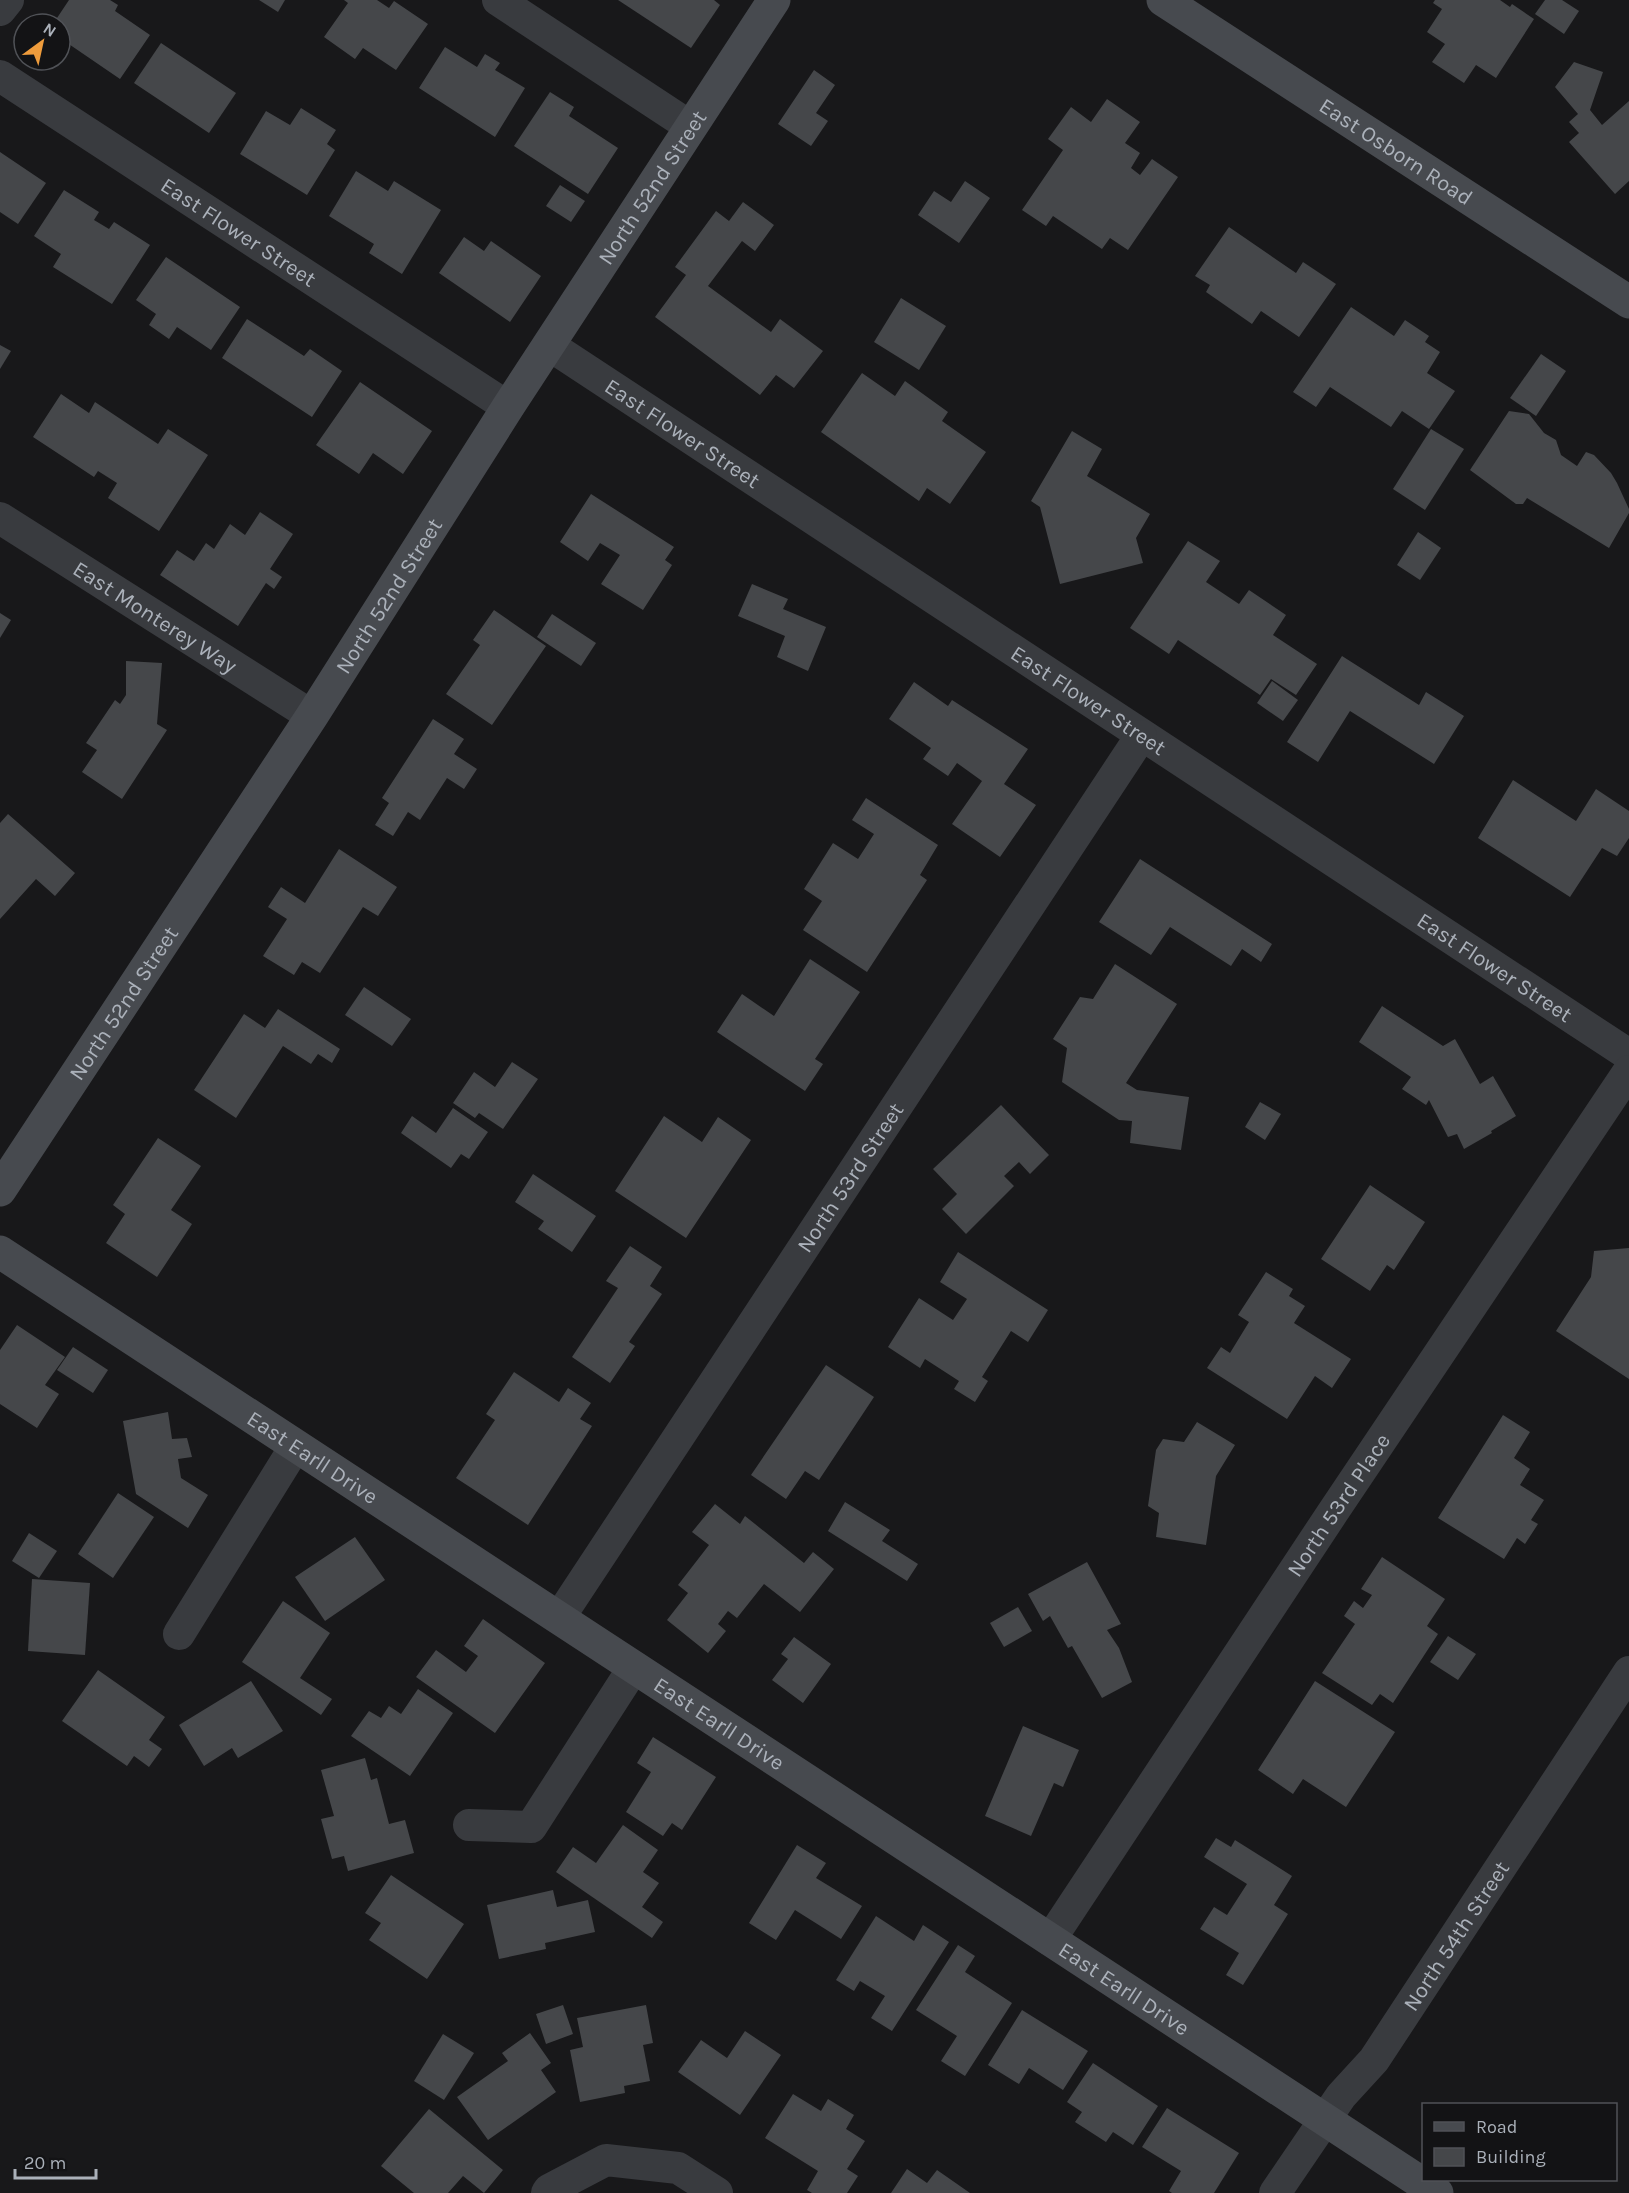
<svg xmlns="http://www.w3.org/2000/svg" width="1629" height="2193" font-family="Karla,sans-serif">
<style>
.building{fill:#45474a}
.lines{fill:none;stroke-linecap:round;stroke-linejoin:round}
.street{stroke:#393b3f;stroke-width:32}
.secondary{stroke:#474a4f;stroke-width:33}
.labels{text-anchor:middle;stroke-width:5;stroke-linejoin:round;paint-order:stroke}
.street-label{font-size:22px;fill:#abb1ba;stroke:#131315}
</style>
<rect width="100%" height="100%" fill="#18181a"/>
<g class="building">
<path d="M69 0H110L118 5 115 11 150 35 120 79 60 38V24H53Z"/>
<path d="M259 0H285L278 12Z"/>
<path d="M344 0H377L389 8 394 1 428 24 396 70 363 48 355 59 324 37 348 3Z"/>
<path d="M618 0H714L720 5 691 48Z"/>
<path d="M1435 0H1500L1510 7 1512 4 1534 19 1496 78 1476 65 1464 83 1432 62 1445 44 1427 32 1442 9 1433 3Z"/>
<path d="M1545 0H1562L1579 11 1564 34 1535 14Z"/>
<path d="M161 43 236 93 209 133 134 83Z"/>
<path d="M445 47 477 67 485 54 500 63 495 70 525 88 495 137 419 88Z"/>
<path d="M1574 62 1603 72 1590 110 1602 125 1629 101V181L1615 194 1569 142 1579 133 1569 122 1578 114 1555 87Z"/>
<path d="M814 70 835 85 816 113 828 121 811 146 778 124Z"/>
<path d="M550 92 574 107 569 116 618 148 588 194 514 146Z"/>
<path d="M1107 99 1140 122 1125 143 1140 153 1131 168 1140 175 1152 159 1178 177 1128 250 1110 238 1102 249 1053 216 1046 226 1022 210 1063 150 1048 139 1071 107 1091 122Z"/>
<path d="M301 108 336 130 327 144 335 150 307 195 240 154 266 111 290 125Z"/>
<path d="M0 152 46 183 18 224 0 212Z"/>
<path d="M356 171 388 191 394 181 441 210 402 274 369 253 374 244 329 216Z"/>
<path d="M965 181 990 198 959 243 918 215 934 191 951 202Z"/>
<path d="M560 185 585 201 571 222 546 206Z"/>
<path d="M64 190 99 212 94 220 109 229 114 222 150 245 112 304 53 267 61 254 34 236Z"/>
<path d="M743 202 774 225 755 251 742 241 708 286 771 332 780 319 823 351 794 388 776 375 760 395 655 317 686 275 675 267 716 211 729 221Z"/>
<path d="M1229 227 1296 273 1303 262 1336 284 1299 337 1261 311 1252 324 1206 292 1210 285 1195 276Z"/>
<path d="M464 237 484 251 491 241 541 276 510 322 439 273Z"/>
<path d="M166 257 240 307 211 350 177 327 169 339 149 325 156 314 136 300Z"/>
<path d="M901 298 946 326 919 370 874 342Z"/>
<path d="M1351 307 1394 336 1405 320 1429 336 1425 342 1440 352 1427 373 1455 391 1429 429 1402 411 1391 427 1330 387 1316 407 1293 392Z"/>
<path d="M247 319 304 356 310 349 342 371 312 417 222 358Z"/>
<path d="M0 345 11 351 0 369Z"/>
<path d="M1541 354 1566 371 1536 416 1510 398Z"/>
<path d="M862 373 895 396 905 381 948 412 942 421 986 452 950 504 927 488 919 501 821 432Z"/>
<path d="M360 382 432 431 403 474 373 453 359 474 316 445Z"/>
<path d="M61 394 89 413 95 402 158 444 168 429 208 455 159 531 108 498 117 483 98 471 94 477 33 437Z"/>
<path d="M1509 411 1529 414 1544 433 1556 440 1561 455 1577 466 1586 452 1594 455 1611 473 1617 483 1629 509V513L1609 548 1527 498 1523 504H1516L1470 470Z"/>
<path d="M1431 429 1464 449 1425 510 1393 489Z"/>
<path d="M1072 431 1102 449 1087 476 1150 514 1136 538 1143 563 1060 584 1040 507 1031 501Z"/>
<path d="M591 494 674 547 665 560 672 565 643 610 601 584 620 555 600 543 588 561 560 542Z"/>
<path d="M260 512 293 534 270 569 282 577 274 589 266 583 238 626 160 575 177 550 194 561 206 543 214 549 230 524 245 535Z"/>
<path d="M1418 532 1441 548 1420 580 1397 565Z"/>
<path d="M1188 541 1220 561 1206 582 1239 604 1249 590 1286 615 1273 635 1317 664 1296 695 1271 679 1260 695 1178 640 1169 654 1130 628Z"/>
<path d="M752 584 788 599 783 609 826 627 808 671 777 657 785 636 738 616Z"/>
<path d="M494 610 546 646 492 725 446 694 480 645 473 640Z"/>
<path d="M0 613 11 620 0 638Z"/>
<path d="M552 614 596 643 581 666 537 637Z"/>
<path d="M1342 656 1419 705 1426 692 1464 716 1434 764 1350 711 1318 762 1287 742Z"/>
<path d="M126 661 162 663 157 724 167 730 122 799 82 772 97 750 86 743 115 700 120 704 126 695Z"/>
<path d="M1272 681 1298 700 1283 721 1257 703Z"/>
<path d="M914 682 948 706 952 700 1028 749 1004 784 1036 805 1000 857 952 824 982 781 957 763 948 776 923 759 931 748 889 719Z"/>
<path d="M433 719 464 739 454 754 477 769 464 789 447 778 420 820 408 812 393 836 375 825 389 803 382 798Z"/>
<path d="M1513 780 1576 821 1596 789 1629 811V838L1617 856 1602 848 1570 897 1478 838Z"/>
<path d="M866 798 938 845 920 875 927 880 867 972 803 930 822 901 804 889 833 843 858 859 874 834 852 820Z"/>
<path d="M8 814 75 873 55 896 36 879 0 919V823Z"/>
<path d="M339 849 397 887 378 916 363 907 320 973 302 962 294 975 263 956 287 919 268 907 281 887 305 903Z"/>
<path d="M1140 859 1272 944 1261 962 1242 949 1231 966 1170 927 1151 955 1099 922Z"/>
<path d="M810 959 860 992 815 1059 823 1064 805 1091 717 1032 742 994 774 1016Z"/>
<path d="M1115 964 1177 1004 1126 1083 1137 1090 1189 1097 1181 1150 1130 1143 1132 1121 1119 1120 1062 1082 1067 1048 1053 1039 1080 997 1093 999Z"/>
<path d="M364 987 411 1019 392 1046 345 1015Z"/>
<path d="M1382 1006 1443 1046 1455 1039 1480 1084 1493 1076 1516 1116 1491 1131 1492 1133 1464 1149 1457 1134 1448 1137 1429 1100 1426 1105 1402 1089 1411 1077 1359 1042Z"/>
<path d="M278 1009 340 1049 332 1063 318 1054 311 1064 283 1046 236 1118 194 1090 244 1014 265 1028Z"/>
<path d="M512 1062 538 1079 503 1129 479 1113 475 1118 453 1103 474 1072 495 1087Z"/>
<path d="M1260 1102 1281 1114 1265 1140 1245 1127Z"/>
<path d="M1001 1105 1049 1155 1030 1174 1019 1162 1004 1176 1014 1186 966 1234 942 1209 957 1194 933 1169Z"/>
<path d="M453 1108 488 1132 469 1159 461 1154 451 1168 401 1133 412 1116 436 1133Z"/>
<path d="M664 1116 702 1142 718 1117 751 1140 686 1238 615 1191Z"/>
<path d="M158 1138 201 1166 171 1210 192 1224 157 1277 106 1243 125 1214 113 1205Z"/>
<path d="M533 1174 596 1216 572 1252 538 1229 544 1221 515 1202Z"/>
<path d="M1370 1185 1425 1222 1394 1270 1387 1265 1370 1291 1321 1259Z"/>
<path d="M630 1246 662 1267 650 1286 662 1294 629 1342 635 1346 610 1383 572 1357 618 1288 606 1281Z"/>
<path d="M1629 1248V1379L1556 1331 1591 1277 1594 1251Z"/>
<path d="M958 1252 1048 1310 1028 1342 1011 1331 982 1377 988 1381 975 1402 954 1389 959 1381 925 1359 920 1368 888 1347 919 1298 953 1320 967 1299 940 1282Z"/>
<path d="M1266 1272 1293 1289 1289 1296 1305 1306 1294 1323 1351 1359 1332 1388 1315 1376 1287 1419 1207 1368 1221 1347 1230 1353 1249 1322 1238 1315Z"/>
<path d="M17 1325 65 1357 45 1385 59 1394 37 1428 0 1404V1350Z"/>
<path d="M73 1347 108 1370 93 1393 57 1370Z"/>
<path d="M826 1365 874 1397 819 1480 805 1471 786 1499 751 1475Z"/>
<path d="M514 1372 559 1402 568 1388 591 1403 580 1419 592 1426 528 1525 456 1478 495 1420 486 1414Z"/>
<path d="M168 1412 172 1439 187 1438 192 1457 178 1459 181 1478 208 1495 188 1528 136 1494 123 1421Z"/>
<path d="M1503 1415 1530 1432 1514 1458 1530 1469 1520 1485 1544 1500 1531 1520 1538 1524 1525 1544 1517 1538 1504 1559 1438 1518Z"/>
<path d="M1197 1422 1235 1445 1216 1476 1206 1545 1156 1537 1159 1513 1148 1506 1156 1450 1163 1439 1184 1442Z"/>
<path d="M118 1493 154 1517 113 1578 78 1554Z"/>
<path d="M845 1502 890 1530 882 1541 918 1564 907 1581 828 1531Z"/>
<path d="M715 1504 740 1524 745 1516 804 1563 813 1552 834 1569 800 1612 764 1584 737 1618 728 1611 718 1624 726 1631 708 1653 667 1620 688 1593 678 1585 709 1545 692 1532Z"/>
<path d="M29 1533 57 1551 39 1578 12 1561Z"/>
<path d="M355 1537 385 1580 325 1621 295 1577Z"/>
<path d="M1382 1557 1445 1599 1427 1626 1438 1634 1393 1703 1380 1694 1372 1705 1322 1673 1355 1624 1344 1616 1354 1601 1363 1608 1372 1595 1361 1589Z"/>
<path d="M1087 1562 1121 1624 1107 1630 1119 1648 1132 1682 1102 1698 1072 1646 1068 1648 1050 1616 1043 1621 1028 1594Z"/>
<path d="M32 1579 90 1583 85 1655 28 1651Z"/>
<path d="M283 1601 330 1633 300 1678 332 1699 321 1715 242 1662Z"/>
<path d="M1018 1607 1032 1631 1004 1647 990 1623Z"/>
<path d="M483 1619 545 1663 495 1733 416 1677 436 1650 466 1672 478 1656 464 1646Z"/>
<path d="M1448 1636 1476 1654 1458 1680 1430 1662Z"/>
<path d="M794 1637 831 1664 803 1703 772 1680 788 1659 781 1654Z"/>
<path d="M98 1670 165 1717 149 1740 162 1749 149 1767 134 1756 127 1766 62 1721Z"/>
<path d="M251 1681 283 1731 238 1758 232 1748 204 1766 179 1725Z"/>
<path d="M1315 1681 1395 1732 1346 1807 1303 1779 1293 1794 1258 1770Z"/>
<path d="M418 1689 453 1713 410 1776 351 1736 369 1711 381 1718 389 1706 401 1714Z"/>
<path d="M1023 1726 1079 1750 1063 1787 1054 1783 1031 1836 985 1816Z"/>
<path d="M653 1737 716 1777 682 1830 672 1823 663 1836 626 1812 651 1772 637 1763Z"/>
<path d="M365 1758 371 1780 377 1778 389 1824 405 1820 414 1853 348 1871 344 1856 332 1859 321 1819 334 1816 321 1770Z"/>
<path d="M623 1825 658 1850 643 1872 659 1883 642 1907 663 1922 652 1938 556 1872 573 1847 596 1863Z"/>
<path d="M1216 1838 1231 1847 1235 1840 1292 1876 1274 1905 1288 1914 1243 1985 1226 1975 1239 1953 1200 1929 1214 1907 1227 1915 1247 1884 1204 1857Z"/>
<path d="M797 1845 826 1863 816 1878 862 1906 841 1939 795 1910 776 1940 749 1923Z"/>
<path d="M391 1875 464 1924 427 1979 369 1940 381 1923 365 1913Z"/>
<path d="M553 1890 557 1907 588 1900 595 1932 545 1943 546 1949 499 1959 487 1905Z"/>
<path d="M876 1916 914 1941 923 1925 949 1942 892 2031 871 2018 885 1996 860 1981 854 1991 836 1980Z"/>
<path d="M958 1945 975 1956 965 1972 1012 2003 965 2076 941 2061 957 2036 916 2010Z"/>
<path d="M563 2005 573 2034 546 2044 536 2014Z"/>
<path d="M646 2005 653 2043 643 2045 650 2081 624 2086 625 2093 580 2102 570 2050 583 2047 577 2018Z"/>
<path d="M1022 2010 1088 2051 1063 2090 1029 2068 1019 2084 988 2065Z"/>
<path d="M745 2031 781 2055 740 2115 678 2072 701 2040 727 2058Z"/>
<path d="M530 2033 551 2063 541 2070 556 2092 488 2140 457 2097 508 2061 502 2053Z"/>
<path d="M443 2034 474 2053 444 2100 414 2081Z"/>
<path d="M1093 2063 1158 2106 1133 2145 1113 2132 1106 2142 1075 2122 1082 2112 1067 2102Z"/>
<path d="M793 2094 821 2111 828 2099 854 2115 846 2129 865 2141 847 2169 858 2176 847 2193H812L807 2190 818 2171 765 2138Z"/>
<path d="M1167 2108 1239 2153 1214 2193H1172L1169 2191 1181 2171 1142 2147Z"/>
<path d="M429 2109 503 2170 484 2193 463 2176 448 2193H414L381 2166Z"/>
<path d="M907 2169 927 2183 937 2170 970 2193H891Z"/>
</g>
<g class="lines">
<g class="street">
<path d="M498 0 691 127"/>
<path d="M0 10 8 0"/>
<path id="s1" d="M0 76 508 407"/>
<path id="s2" d="M549 345 1629 1055"/>
<path id="s3" d="M0 518 312 716"/>
<path id="s4" d="M559 1618 1141 736"/>
<path d="M179 1634 295 1447"/>
<path d="M469 1825 531 1827 634 1667"/>
<path id="s5" d="M1050 1940 1333 1512 1629 1071"/>
<path d="M547 2193 549 2190 606 2160 678 2168 717 2193"/>
<path id="s6" d="M1275 2193 1341 2096 1374 2060 1629 1672"/>
</g>
<g class="secondary">
<path id="s7" d="M1163 0 1629 302"/>
<path id="s8" d="M0 1190 312 716 508 407 774 0"/>
<path id="s9" d="M0 1252 1437 2193"/>
</g>
</g>
<g class="labels">
<g class="street-label">
<text dy="8" stroke="none"><textPath href="#s7" startOffset="278">East Osborn Road</textPath></text>
<text dy="8" stroke="none"><textPath href="#s8" startOffset="1196">North 52nd Street</textPath></text>
<text dy="8" stroke="none"><textPath href="#s1" startOffset="285">East Flower Street</textPath></text>
<text dy="8" stroke="none"><textPath href="#s2" startOffset="160">East Flower Street</textPath></text>
<text dy="8" stroke="none"><textPath href="#s8" startOffset="710">North 52nd Street</textPath></text>
<text dy="8" stroke="none"><textPath href="#s3" startOffset="184">East Monterey Way</textPath></text>
<text dy="8" stroke="none"><textPath href="#s2" startOffset="646">East Flower Street</textPath></text>
<text dy="8" stroke="none"><textPath href="#s2" startOffset="1132">East Flower Street</textPath></text>
<text dy="8" stroke="none"><textPath href="#s8" startOffset="224">North 52nd Street</textPath></text>
<text dy="8" stroke="none"><textPath href="#s4" startOffset="528">North 53rd Street</textPath></text>
<text dy="8" stroke="none"><textPath href="#s9" startOffset="374">East Earll Drive</textPath></text>
<text dy="8" stroke="none"><textPath href="#s5" startOffset="522">North 53rd Place</textPath></text>
<text dy="8" stroke="none"><textPath href="#s9" startOffset="860">East Earll Drive</textPath></text>
<text dy="8" stroke="none"><textPath href="#s6" startOffset="315">North 54th Street</textPath></text>
<text dy="8" stroke="none"><textPath href="#s9" startOffset="1344">East Earll Drive</textPath></text>
</g>
</g>
<rect x="1422" y="2103" width="195" height="78" fill="#131315" stroke="#505257" stroke-width="1.5"/>
<rect x="1434" y="2122" width="30" height="9" fill="#474a4f" stroke="#505257" stroke-width="1.5"/>
<text x="1476" y="2133" font-size="18" fill="#abb1ba">Road</text>
<rect x="1434" y="2148" width="30" height="18" fill="#45474a" stroke="#505257" stroke-width="1.5"/>
<text x="1476" y="2163" font-size="18" fill="#abb1ba">Building</text>
<g transform="translate(42 42) rotate(33)"><circle r="28" fill="#131315" stroke="#505257" stroke-width="1.5"/>
<path d="M0-4.5L10 22L0 15L-10 22Z" fill="#ef9c3c"/>
<text y="-9" font-size="16" font-weight="bold" text-anchor="middle" fill="#abb1ba">N</text>
</g>
<path d="M15 2169v9h81v-9" fill="none" stroke="#abb1ba" stroke-width="3"/>
<text x="24" y="2169" font-size="18" fill="#abb1ba" stroke="#131315" stroke-width="4.5" paint-order="stroke">20 m</text>
</svg>
